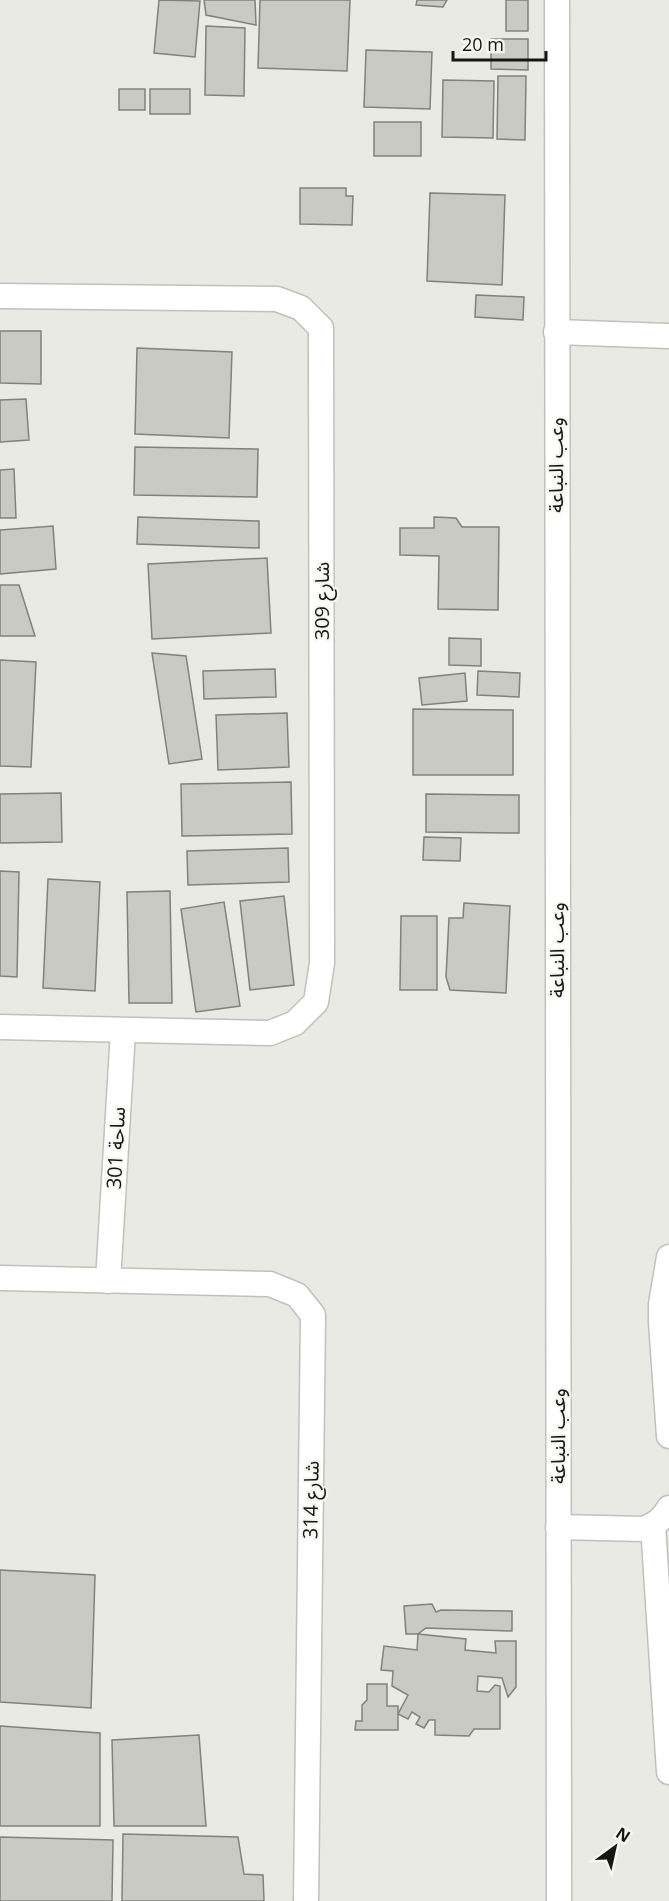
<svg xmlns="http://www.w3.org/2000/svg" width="669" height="1901" font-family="'Open Sans','Noto Sans Arabic',sans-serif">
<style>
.building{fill:#cacac4;stroke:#81827d;stroke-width:1.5}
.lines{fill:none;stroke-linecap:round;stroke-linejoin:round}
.street-casing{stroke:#c1c1bb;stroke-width:27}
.street{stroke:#fff;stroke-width:24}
.labels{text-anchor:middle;stroke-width:4.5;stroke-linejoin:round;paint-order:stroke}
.street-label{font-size:20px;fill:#151513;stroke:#f7f7f2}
</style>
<rect width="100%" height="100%" fill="#eaeae4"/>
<g class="building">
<path d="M159 0 200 1 195 57 154 53Z"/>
<path d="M204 0H255L256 25 206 15Z"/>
<path d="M260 0H350L347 71 258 68Z"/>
<path d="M417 0H447L443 7 416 5Z"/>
<rect x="506" y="0" width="22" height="31"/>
<path d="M206 26 245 28 244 96 205 95Z"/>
<path d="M491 39H528V70L491 69Z"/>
<path d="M366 50 432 52 430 109 364 107Z"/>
<path d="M498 76H526L525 140 497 139Z"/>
<path d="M443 80 494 81 493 138 442 137Z"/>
<rect x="119" y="89" width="26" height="21"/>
<rect x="150" y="89" width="40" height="25"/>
<rect x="374" y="122" width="47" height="34"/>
<path d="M300 188H346V196H353L352 225 300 224Z"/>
<path d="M430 193 505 195 502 285 427 281Z"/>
<path d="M476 295 524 297 523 320 475 317Z"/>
<path d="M0 331H41V384L0 383Z"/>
<path d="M137 348 232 352 229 438 135 434Z"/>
<path d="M26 399 29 440 0 442V400Z"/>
<path d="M135 447 258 449 257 497 134 495Z"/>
<path d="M14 469 16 518H0V470Z"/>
<path d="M138 517 259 521V548L137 544Z"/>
<path d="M434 517 456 518 462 527H499L498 610 438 609 439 556 400 555V528H434Z"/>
<path d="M53 526 56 569 0 574V530Z"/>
<path d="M267 558 271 633 152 639 148 564Z"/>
<path d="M0 585H19L35 636H0Z"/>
<path d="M449 638 481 639V666L449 665Z"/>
<path d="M152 653 186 656 202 759 169 764Z"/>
<path d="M0 660 36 662 31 767 0 766Z"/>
<path d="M275 669 276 697 204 699 203 671Z"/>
<path d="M478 671 520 673 519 697 477 695Z"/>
<path d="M465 673 467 701 422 705 419 678Z"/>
<path d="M413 709 513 710V775H413Z"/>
<path d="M287 713 289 767 218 770 216 715Z"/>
<path d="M291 782 292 834 182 836 181 784Z"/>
<path d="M61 793 62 842 0 843V794Z"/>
<path d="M426 794 519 795V833L426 832Z"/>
<path d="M424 837 461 838 460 861 423 860Z"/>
<path d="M288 848 289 882 188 885 187 851Z"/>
<path d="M0 871 19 872 17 977 0 976Z"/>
<path d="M48 879 100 882 95 991 43 988Z"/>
<path d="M170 891 172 1003H129L127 892Z"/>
<path d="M284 896 294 985 250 990 240 901Z"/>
<path d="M224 902 240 1006 196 1012 181 909Z"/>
<path d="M464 903 510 906 506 993 450 990 446 977 449 918H463Z"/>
<path d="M401 916H437V990H400Z"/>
<path d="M0 1570 95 1575 91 1708 0 1702Z"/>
<path d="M432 1604 436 1612 441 1610 512 1611V1631L426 1628 418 1634H406L404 1606Z"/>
<path d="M418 1634 466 1639 465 1650 496 1653 495 1641H516V1687L508 1697 502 1678 478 1676 477 1691 489 1692 495 1685 500 1686V1729H474L469 1736 435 1735V1720H429L424 1728 416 1724 420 1717 412 1712 408 1719 398 1714 408 1695 392 1686 393 1671 381 1670 384 1646 417 1650Z"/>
<path d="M367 1684H387V1706H398V1730H355L356 1721H362V1705L367 1700Z"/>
<path d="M0 1726 100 1733V1826H0Z"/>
<path d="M199 1735 206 1826H114L112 1740Z"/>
<path d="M123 1834 238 1837 244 1874 263 1875 264 1901H122Z"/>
<path d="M0 1837 113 1840 112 1901H0Z"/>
</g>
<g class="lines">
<defs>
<g id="street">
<path d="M557 0 559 1901"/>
<path d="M0 296 277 299 301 308 321 328 322 963 316 1002 295 1023 270 1033 0 1027"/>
<path d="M556 332 669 336"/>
<path d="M669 1257 661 1304V1322L669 1436"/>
<path d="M0 1278 270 1284 297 1295 313 1315 306 1901"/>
<path d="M108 1281 123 1031"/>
<path d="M653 1525 669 1772"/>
<path d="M558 1527 644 1529C656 1524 663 1519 669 1508"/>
</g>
</defs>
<use href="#street" class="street-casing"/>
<use href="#street" class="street"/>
</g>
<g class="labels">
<g class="street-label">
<text transform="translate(556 465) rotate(-90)" y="7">وعب النباعة</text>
<text transform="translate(322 601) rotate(-90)" y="7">شارع 309</text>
<text transform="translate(557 950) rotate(-90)" y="7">وعب النباعة</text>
<text transform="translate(116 1148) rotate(-87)" y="7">ساحة 301</text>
<text transform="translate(558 1436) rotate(-90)" y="7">وعب النباعة</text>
<text transform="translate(311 1500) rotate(-89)" y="7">شارع 314</text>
</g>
</g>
<g transform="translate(615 1847) rotate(33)" stroke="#f7f7f2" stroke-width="4.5" paint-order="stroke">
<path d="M0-4.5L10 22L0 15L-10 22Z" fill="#151513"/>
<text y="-9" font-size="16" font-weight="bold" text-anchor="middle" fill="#151513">N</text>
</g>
<path d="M453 51v9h93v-9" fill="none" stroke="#151513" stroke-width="3"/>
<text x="462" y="51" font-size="18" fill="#151513" stroke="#f7f7f2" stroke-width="4.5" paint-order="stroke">20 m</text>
</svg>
